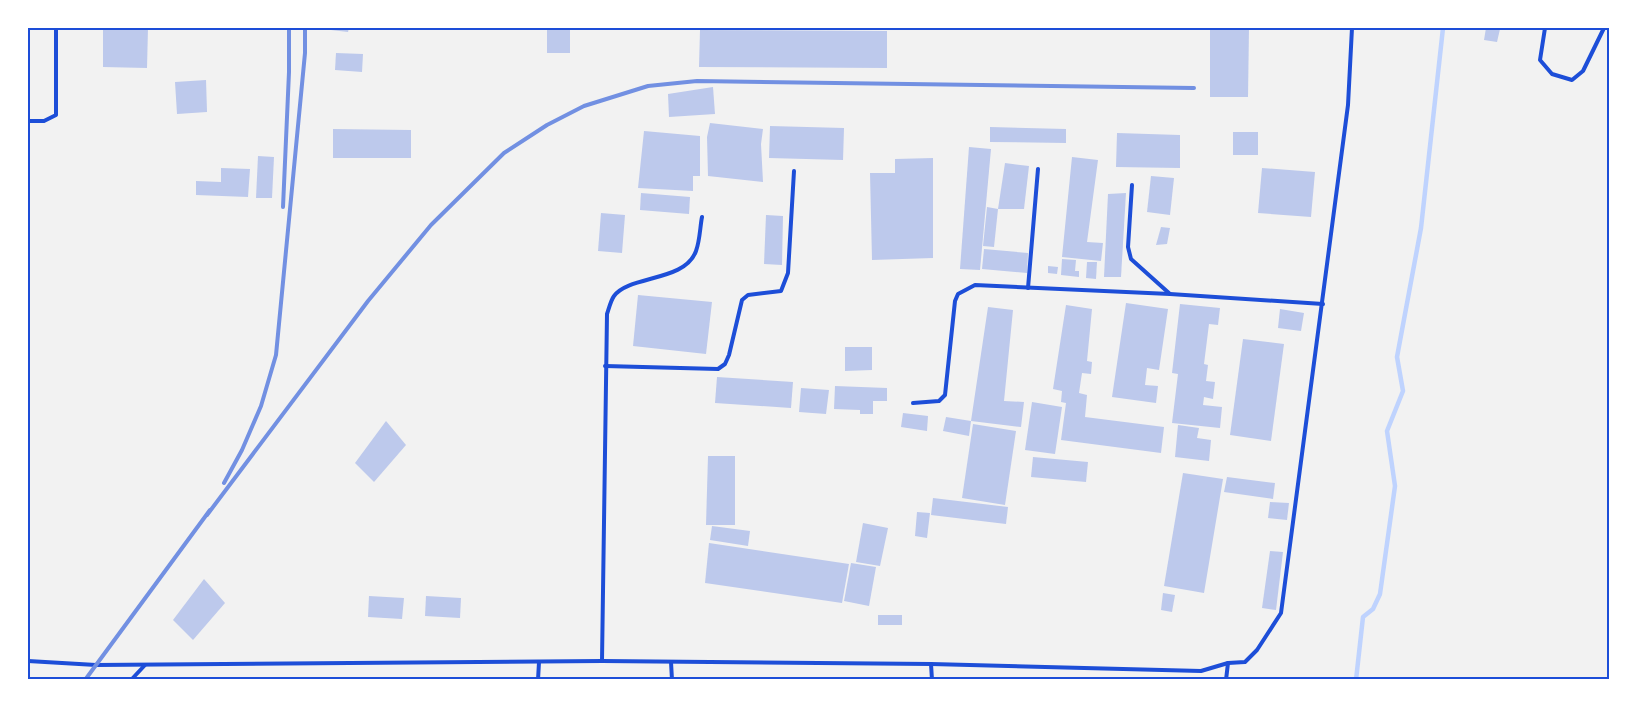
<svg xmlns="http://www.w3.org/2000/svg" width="1637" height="707" font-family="Ubuntu,sans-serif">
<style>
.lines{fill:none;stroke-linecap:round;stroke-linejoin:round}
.stream{stroke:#bfd3fe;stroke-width:4.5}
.building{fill:#bdc9ec}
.service{stroke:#1d4ed8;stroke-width:4}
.rail{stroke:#7290e2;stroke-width:4}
.neatline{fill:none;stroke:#1d4ed8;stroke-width:2}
</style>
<rect width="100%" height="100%" fill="#f2f2f2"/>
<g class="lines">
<path class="stream" d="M1356 680 1363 617 1373 609 1380 594 1395 486 1387 431 1403 391 1397 357 1421 228 1443 28"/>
</g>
<g class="building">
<path d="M103 28H148L147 68 103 67Z"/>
<path d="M331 28H349L348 32 331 30Z"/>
<rect x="547" y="28" width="23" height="25"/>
<path d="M1210 28H1249L1248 97H1210Z"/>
<path d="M1486 28 1500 29 1497 42 1484 40Z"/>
<path d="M700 30 887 31V68L699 67Z"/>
<path d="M336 53 363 54 362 72 335 70Z"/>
<path d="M206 80 207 112 177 114 175 82Z"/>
<path d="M713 87 715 114 669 117 668 94Z"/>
<path d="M710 123 763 129 761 144 763 182 708 176 707 137Z"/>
<path d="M770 126 844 128 843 160 769 158Z"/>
<path d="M990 127 1066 129V143L990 142Z"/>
<path d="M333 129 411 130V158H333Z"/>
<path d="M644 131 700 136V176H693V191L638 188Z"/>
<rect x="1233" y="132" width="25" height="23"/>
<path d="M1117 133 1180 135V168L1116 167Z"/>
<path d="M969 147 991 149 980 270 960 269Z"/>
<path d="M258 156 274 157 272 198H256Z"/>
<path d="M1072 157 1098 160 1087 242 1103 243 1101 261 1062 257Z"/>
<path d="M933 158V258L872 260 870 173H895V159Z"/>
<path d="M1005 163 1029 166 1024 209H998Z"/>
<path d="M221 168 250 169 248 197 196 195V181L221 182Z"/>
<path d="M1262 168 1315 172 1311 217 1258 213Z"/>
<path d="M1151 176 1174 178 1170 215 1147 212Z"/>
<path d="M641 193 690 197 689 214 640 210Z"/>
<path d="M1126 193 1121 277H1104L1108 194Z"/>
<path d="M987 207 998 209 994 247 983 246Z"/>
<path d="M601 213 625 215 622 253 598 251Z"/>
<path d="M766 215 783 216 782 265 764 264Z"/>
<path d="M1161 227 1170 228 1167 244 1156 245Z"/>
<path d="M984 249 1028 253 1027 273 982 269Z"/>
<path d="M1062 259 1076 260 1075 271H1079V277L1061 275Z"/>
<path d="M1087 262H1097L1096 279 1086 278Z"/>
<path d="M1048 266 1058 267 1057 274 1048 273Z"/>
<path d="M638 295 712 302 706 354 633 346Z"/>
<path d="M1126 303 1168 309 1159 370 1147 368 1145 385 1158 386 1156 403 1112 397Z"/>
<path d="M1180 304 1220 308 1218 325 1209 324 1204 364 1208 365 1206 381 1215 382 1213 399 1204 397 1203 405 1222 407 1220 428 1172 423 1178 374 1172 373Z"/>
<path d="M1066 305 1092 309 1087 361 1092 362 1091 374 1082 373 1079 393 1087 395 1085 417 1164 427 1161 453 1061 440 1066 403 1061 402 1062 391 1053 389Z"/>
<path d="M988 307 1013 310 1004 401 1024 402 1021 427 971 421Z"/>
<path d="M1280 309 1304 313 1301 331 1278 328Z"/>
<path d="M1243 339 1284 344 1271 441 1230 435Z"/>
<path d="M845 347H872V370L845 371Z"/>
<path d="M717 377 793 382 791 408 715 403Z"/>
<path d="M835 386 887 388V401H873V414H860V410L834 409Z"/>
<path d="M801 388 829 390 826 414 799 412Z"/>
<path d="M1032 402 1062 407 1055 454 1025 450Z"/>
<path d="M903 413 928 416 927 431 901 427Z"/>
<path d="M946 417 971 421 969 436 943 431Z"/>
<path d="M386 421 406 445 374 482 355 463Z"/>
<path d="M973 424 1016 431 1005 505 962 498Z"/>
<path d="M1178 425 1199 428 1197 438 1211 440 1209 461 1175 457Z"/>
<path d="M708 456H735V525H706Z"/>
<path d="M1033 457 1088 462 1086 482 1031 477Z"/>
<path d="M1183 473 1223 479 1204 593 1164 586Z"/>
<path d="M1227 477 1275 483 1273 499 1224 492Z"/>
<path d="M933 498 1008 507 1006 524 931 515Z"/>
<path d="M1270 502 1289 503 1287 520 1268 518Z"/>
<path d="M917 512 930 513 927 538 915 536Z"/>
<path d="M863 523 888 528 880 566 856 562Z"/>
<path d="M712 526 750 531 748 546 710 540Z"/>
<path d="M709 543 849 564 842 603 705 583Z"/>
<path d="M1270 551 1283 552 1276 610 1262 608Z"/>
<path d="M851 563 876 567 869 606 844 601Z"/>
<path d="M204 579 225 603 193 640 173 620Z"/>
<path d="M1163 593 1175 595 1172 612 1161 610Z"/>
<path d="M369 596 404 598 402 619 368 617Z"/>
<path d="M426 596 461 598 460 618 425 616Z"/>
<rect x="878" y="615" width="24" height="10"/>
</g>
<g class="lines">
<g class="service">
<path d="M1545 28 1540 60 1552 74 1572 80 1583 71 1604 28"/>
<path d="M28 121H44L56 115V28"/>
<path d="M1132 185 1128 247 1131 259 1170 294"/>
<path d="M1028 288 1038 169"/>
<path d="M605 366 718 369 725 364 729 355 742 300 748 295 781 291 788 273 794 171"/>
<path d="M913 403 939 401 945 395 955 301 958 294 975 285 1170 294 1323 304"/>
<path d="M28 661 96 665 602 661 931 664 1201 671 1228 663 1245 662 1257 650 1281 613 1348 105 1352 28"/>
<path d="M602 661 607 314C609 308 611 300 614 296 629 275 685 282 696 251 700 240 700 227 702 217"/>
<path d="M671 662 672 680"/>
<path d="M931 664 932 680"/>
<path d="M131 680 145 665"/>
<path d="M538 680 539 662"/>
<path d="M1226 680 1228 663"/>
</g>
<g class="rail">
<path d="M283 207 289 72V28"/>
<path d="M224 483 242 450 261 406 276 355 305 53V28"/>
<path d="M207 515 368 301 431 225 504 153 547 125 584 106 648 86 697 81 1194 88"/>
<path d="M85 680 210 510"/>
</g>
</g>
<rect width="1637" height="707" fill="none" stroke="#ffffff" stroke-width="58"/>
<rect x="29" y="29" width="1579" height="649" class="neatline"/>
</svg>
